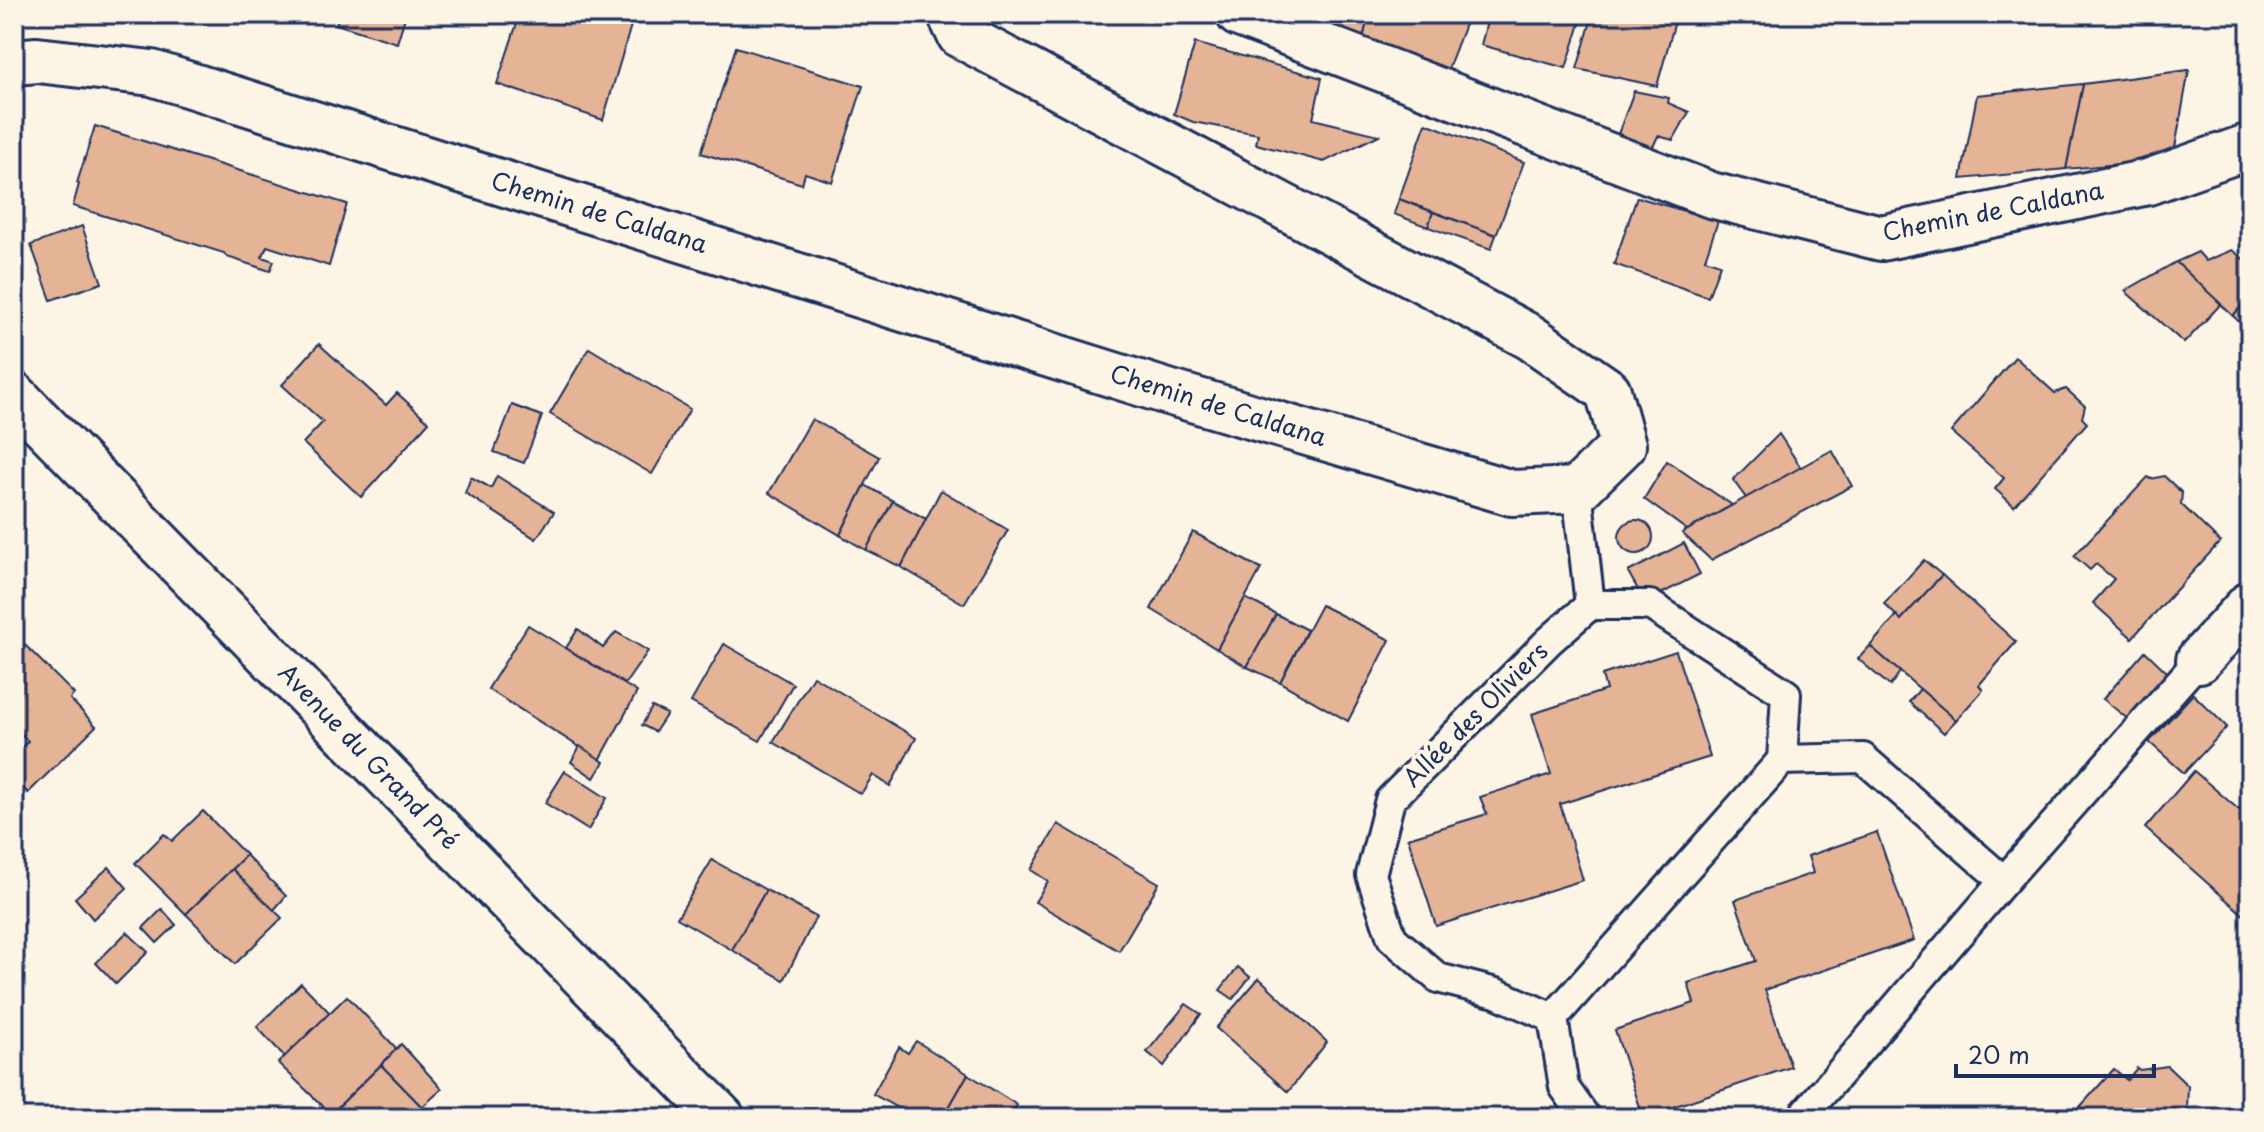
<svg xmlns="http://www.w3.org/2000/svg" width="2264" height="1132" font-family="'Playpen Sans',sans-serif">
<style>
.building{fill:#e5b496;stroke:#1b2f5e;stroke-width:2}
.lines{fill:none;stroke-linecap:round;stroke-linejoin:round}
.lane-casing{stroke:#1b2f5e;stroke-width:34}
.street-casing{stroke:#1b2f5e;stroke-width:50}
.lane{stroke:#fcf5e5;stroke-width:28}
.street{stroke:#fcf5e5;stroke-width:44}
.labels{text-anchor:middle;stroke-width:8;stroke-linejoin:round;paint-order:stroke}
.street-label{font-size:24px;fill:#1b2f5e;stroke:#fcf5e5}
</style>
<rect width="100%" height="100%" fill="#fcf5e5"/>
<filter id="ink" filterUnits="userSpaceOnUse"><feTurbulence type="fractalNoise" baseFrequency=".0125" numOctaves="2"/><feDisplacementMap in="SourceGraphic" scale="16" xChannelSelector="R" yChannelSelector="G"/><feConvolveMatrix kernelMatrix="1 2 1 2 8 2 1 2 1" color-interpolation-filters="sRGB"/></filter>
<g filter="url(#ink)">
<g class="building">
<path d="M340 14H406L397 43 336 24Z"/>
<path d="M520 14H607L632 22 603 120 497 84Z"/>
<path d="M1313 14H1369L1363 39Z"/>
<path d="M1369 14H1469L1446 74 1363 39Z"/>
<path d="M1489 14H1583L1566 68 1481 45Z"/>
<path d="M1593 14H1677L1657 86 1577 69Z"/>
<path d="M1195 43 1322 78 1313 119 1379 135 1324 162 1256 144 1258 134 1193 122 1174 114Z"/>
<path d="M736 47 863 86 832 182 805 173 802 184 701 153Z"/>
<path d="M2189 70 2173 159 2066 169 2083 84Z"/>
<path d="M2083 84 2066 169 1961 179 1977 95Z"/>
<path d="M1634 91 1669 98 1668 103 1689 112 1673 140 1658 136 1651 151 1617 137Z"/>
<path d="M1426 123 1524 162 1496 235 1399 199Z"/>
<path d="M95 126 347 204 329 266 267 246 262 257 274 261 270 271 227 257 224 253 73 206 79 184 77 183Z"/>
<path d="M1637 197 1718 221 1705 259 1720 264 1708 297 1614 264Z"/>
<path d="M1399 199 1433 212 1428 227 1394 214Z"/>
<path d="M1433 212 1496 235 1491 249 1428 227Z"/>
<path d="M82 226 102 283 51 300 31 245Z"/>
<path d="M2232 250 2250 264V296L2233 316 2176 262 2198 252 2206 261Z"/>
<path d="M2176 262 2221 304 2184 343 2125 291Z"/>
<path d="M2250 296V328L2248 330 2233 316Z"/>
<path d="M319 344 386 405 397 393 429 422 361 497 303 443 323 422 282 385Z"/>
<path d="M589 348 690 409 652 474 550 414Z"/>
<path d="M2015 357 2055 393 2066 389 2085 406 2082 418 2087 423 2014 506 1995 489 2004 478 1951 432Z"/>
<path d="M512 405 542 416 524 463 494 452Z"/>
<path d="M812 419 879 457 840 535 769 493Z"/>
<path d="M1779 434 1801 468 1746 498 1733 480Z"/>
<path d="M1832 450 1852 486 1711 560 1682 533Z"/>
<path d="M1667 461 1732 505 1687 530 1644 499Z"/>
<path d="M497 476 554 512 536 539 465 493 471 477 491 488Z"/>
<path d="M2164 476 2182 493 2181 504 2220 542 2132 638 2093 603 2114 579 2096 564 2090 570 2074 556 2148 477 2151 479Z"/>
<path d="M865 485 893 501 866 550 840 535Z"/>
<path d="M941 490 1008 530 964 604 901 567Z"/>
<path d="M893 501 926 519 901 567 866 550Z"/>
<circle cx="1636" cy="537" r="17"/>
<path d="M1193 532 1261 569 1217 649 1151 609Z"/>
<path d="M1684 543 1700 574 1645 602 1628 572Z"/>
<path d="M1924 560 1942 575 1901 620 1884 604Z"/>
<path d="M1942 575 2016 642 1979 685 1983 690 1956 720 1870 646 1897 615 1901 620Z"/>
<path d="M1245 598 1276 614 1247 667 1217 649Z"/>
<path d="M1321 605 1390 640 1348 721 1280 682Z"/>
<path d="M1276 614 1307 630 1280 682 1247 667Z"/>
<path d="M528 625 637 692 600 760 488 689Z"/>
<path d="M578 629 603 648 616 632 648 651 625 684 566 648Z"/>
<path d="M14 634 74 694 70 699 96 726 28 793 14 779V755L28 741 14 727Z"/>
<path d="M724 644 793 684 760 741 691 702Z"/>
<path d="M1870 646 1900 672 1890 686 1858 659Z"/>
<path d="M1676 651 1710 757 1560 804 1583 880 1436 926 1408 838 1487 814 1480 797 1551 774 1532 714 1606 690 1602 675Z"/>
<path d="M2145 651 2170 675 2129 720 2103 699Z"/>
<path d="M813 676 916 738 890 786 873 775 861 794 773 742Z"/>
<path d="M1920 689 1956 720 1944 733 1909 702Z"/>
<path d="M2193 694 2227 727 2184 773 2149 742Z"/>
<path d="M652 707 667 714 655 732 642 725Z"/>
<path d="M580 746 604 762 594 778 571 762Z"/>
<path d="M565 771 607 798 588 830 545 803Z"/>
<path d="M2194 771 2239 810 2242 807 2250 814V914L2247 918 2145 828Z"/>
<path d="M203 811 246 855 186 914 135 863 164 834 172 841Z"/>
<path d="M1058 824 1159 883 1119 951 1035 902 1048 881 1031 870Z"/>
<path d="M1877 832 1914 940 1765 990 1791 1067 1643 1117 1615 1030 1694 1003 1688 983 1756 961 1735 900 1813 873 1808 856Z"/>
<path d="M246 855 286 896 273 911 232 869Z"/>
<path d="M712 860 766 890 732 950 677 918Z"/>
<path d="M109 867 127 888 93 919 75 898Z"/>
<path d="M232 869 282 918 235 964 186 914Z"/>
<path d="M766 890 816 917 784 980 732 950Z"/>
<path d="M162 909 176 925 157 943 143 928Z"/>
<path d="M127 932 148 952 116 984 96 963Z"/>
<path d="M1238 967 1250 977 1233 999 1220 990Z"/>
<path d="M1259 978 1327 1042 1288 1092 1216 1028Z"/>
<path d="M301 983 330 1013 285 1057 257 1027Z"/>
<path d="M347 996 397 1049 331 1114 278 1063Z"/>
<path d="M1186 1004 1201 1014 1164 1066 1147 1052Z"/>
<path d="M916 1041 968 1074 943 1118H915L873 1094 899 1047 908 1053Z"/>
<path d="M401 1044 442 1089 422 1107 381 1065Z"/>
<path d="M381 1065 422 1107 415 1118H327Z"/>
<path d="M2167 1066 2188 1086 2187 1111 2190 1113 2185 1118H2093L2080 1107 2114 1069 2127 1080 2137 1068 2140 1070Z"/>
<path d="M968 1074 1017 1105 1012 1114 1019 1118H943Z"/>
</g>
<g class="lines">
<defs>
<g id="lane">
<path d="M1577 490 1590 605"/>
<path d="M2004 881 2199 660"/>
<path d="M1553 1018 1496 993 1438 978 1392 938 1371 875 1390 800 1549 641 1590 605H1650L1786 694 1782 760"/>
<path d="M1586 1118 1564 1087 1553 1018 1782 760 1863 758 2004 881 1801 1118"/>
</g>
<g id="street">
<path d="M1239 14 1711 195 1881 238 2148 182 2250 146"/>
<path d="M14 62 37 60 152 73 1168 392 1512 493 1577 490 1623 445 1608 391 1530 337 960 35 950 14"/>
<path d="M14 395 722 1118"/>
<path d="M2199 660 2250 604"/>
</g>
</defs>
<use href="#lane" class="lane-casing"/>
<use href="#street" class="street-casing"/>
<use href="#lane" class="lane"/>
<use href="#street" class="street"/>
</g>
</g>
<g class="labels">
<g class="street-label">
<text transform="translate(1993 212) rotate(-11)" y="8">Chemin de Caldana</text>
<text transform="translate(599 213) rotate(17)" y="8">Chemin de Caldana</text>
<text transform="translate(1218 406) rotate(17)" y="8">Chemin de Caldana</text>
<text transform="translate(1476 715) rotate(-45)" y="8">Allée des Oliviers</text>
<text transform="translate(368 757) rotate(46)" y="8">Avenue du Grand Pré</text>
</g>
</g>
<rect width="2264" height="1132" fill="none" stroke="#fcf5e5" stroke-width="48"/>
<rect x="24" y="24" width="2216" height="1084" fill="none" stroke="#1b2f5e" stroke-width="3" filter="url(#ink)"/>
<path d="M1956 1064v12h198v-12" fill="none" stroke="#1b2f5e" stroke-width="4"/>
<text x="1968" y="1064" font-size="24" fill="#1b2f5e" stroke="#fcf5e5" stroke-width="6" paint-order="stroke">20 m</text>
</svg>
